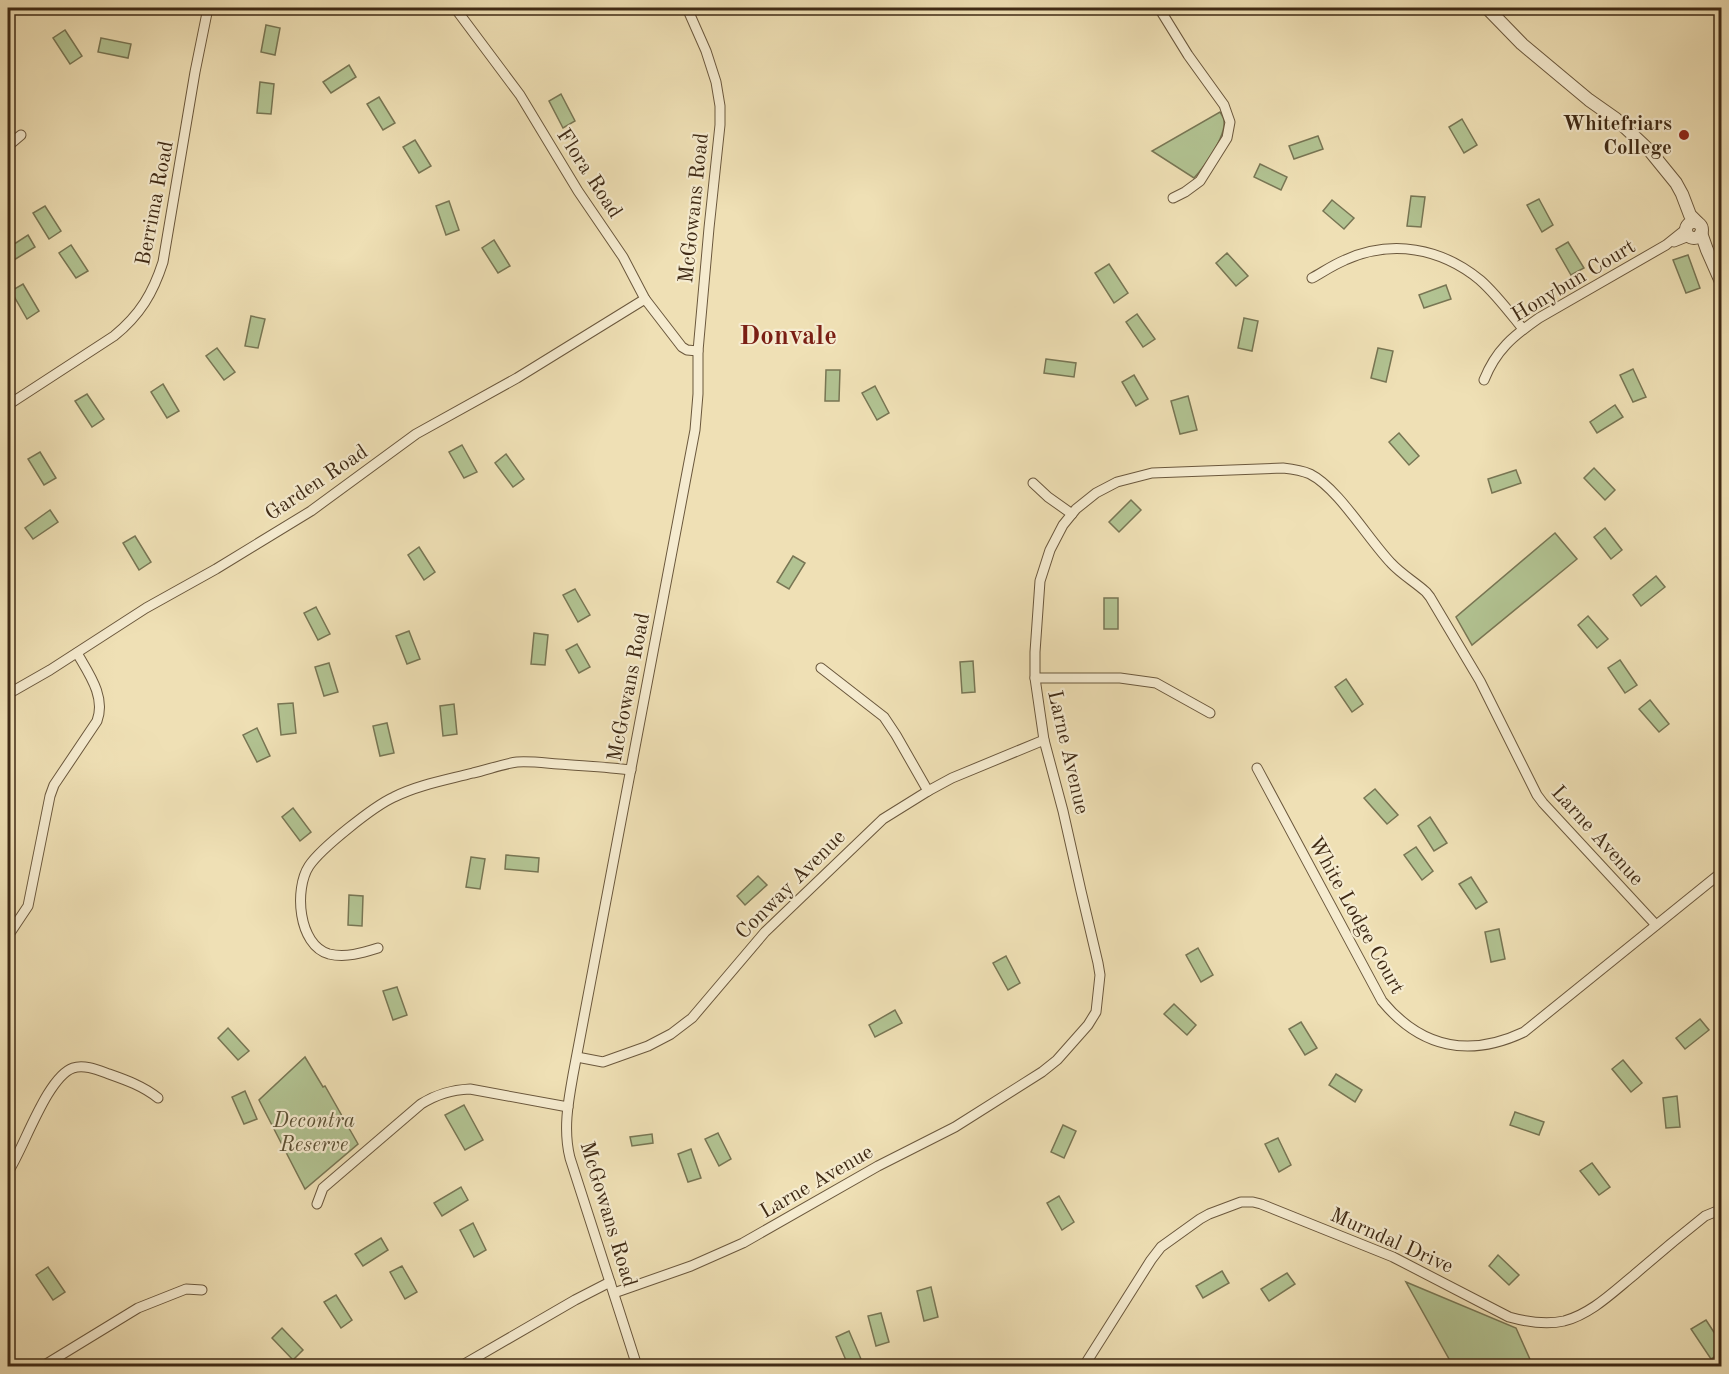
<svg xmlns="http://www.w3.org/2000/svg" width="1729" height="1374" font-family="'Old Standard TT',serif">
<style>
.park{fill:#b2c392;stroke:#787654;stroke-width:1.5}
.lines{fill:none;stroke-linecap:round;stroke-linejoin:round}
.minor-casing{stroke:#6b583d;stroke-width:11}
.tertiary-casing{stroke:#6b583d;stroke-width:14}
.minor{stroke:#f5ebcf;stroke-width:9}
.tertiary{stroke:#f5ebcf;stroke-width:12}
.poi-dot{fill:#8f2418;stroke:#f5ebcf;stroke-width:2}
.labels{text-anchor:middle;stroke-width:4.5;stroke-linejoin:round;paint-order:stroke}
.poi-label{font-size:21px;font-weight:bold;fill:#3f2a15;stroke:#f5ebcf;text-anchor:end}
.street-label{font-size:21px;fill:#3f2a15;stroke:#f5ebcf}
.park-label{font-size:21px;font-style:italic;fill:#5c5034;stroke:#f5ebcf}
.district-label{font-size:27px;font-weight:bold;fill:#7a1f14;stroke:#f5ebcf}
</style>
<rect width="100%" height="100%" fill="#efe0b5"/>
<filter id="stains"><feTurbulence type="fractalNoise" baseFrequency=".00333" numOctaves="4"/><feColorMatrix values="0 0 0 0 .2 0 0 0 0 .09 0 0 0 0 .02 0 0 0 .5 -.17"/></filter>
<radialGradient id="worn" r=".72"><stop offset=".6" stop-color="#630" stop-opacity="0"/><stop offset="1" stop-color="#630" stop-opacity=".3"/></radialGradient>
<g class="park">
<path d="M266 25 280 28 275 55 261 52Z"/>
<path d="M65 30 82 56 70 64 53 38Z"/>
<path d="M101 38 131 44 128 58 98 52Z"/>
<path d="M349 65 356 77 331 93 323 82Z"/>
<path d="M260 82 274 84 271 114 257 113Z"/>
<path d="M561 94 575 121 563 128 549 101Z"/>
<path d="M379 97 395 123 383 130 367 104Z"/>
<path d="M1220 112C1222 115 1224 118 1224 121 1226 137 1204 167 1194 178L1152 151Z"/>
<path d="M1462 119 1477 145 1464 153 1449 127Z"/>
<path d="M1318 136 1323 149 1294 159 1289 146Z"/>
<path d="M415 140 431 166 419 173 403 147Z"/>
<path d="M1260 164 1287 177 1281 190 1254 177Z"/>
<path d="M1411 196 1425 197 1421 227 1407 226Z"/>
<path d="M1539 199 1553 225 1542 232 1527 205Z"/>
<path d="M1332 200 1354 218 1344 229 1323 211Z"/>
<path d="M449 201 459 230 446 235 436 206Z"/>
<path d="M45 206 61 231 49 239 33 213Z"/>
<path d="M28 235 35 247 9 263 8 260V248Z"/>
<path d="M494 240 510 266 498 273 482 248Z"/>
<path d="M1568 242 1584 268 1571 275 1556 249Z"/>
<path d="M71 245 88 271 76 278 59 253Z"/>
<path d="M1227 253 1248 276 1236 286 1216 263Z"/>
<path d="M1688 255 1700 288 1686 293 1673 260Z"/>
<path d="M1109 264 1128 293 1114 303 1095 273Z"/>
<path d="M23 284 39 311 27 319 11 291Z"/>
<path d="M1446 285 1451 299 1424 308 1419 295Z"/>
<path d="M1137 314 1155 339 1143 347 1126 322Z"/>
<path d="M251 316 265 319 258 348 245 346Z"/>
<path d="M1244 318 1258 321 1252 351 1238 348Z"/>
<path d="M217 348 235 372 224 380 206 356Z"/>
<path d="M1378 348 1393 351 1386 382 1371 378Z"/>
<path d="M1046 359 1076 363 1074 377 1044 373Z"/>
<path d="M1633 369 1646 397 1633 402 1620 375Z"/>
<path d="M826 370H840L839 401H825Z"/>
<path d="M1134 375 1148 399 1136 406 1122 382Z"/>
<path d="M163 384 179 411 167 418 151 392Z"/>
<path d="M875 386 889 413 877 420 862 393Z"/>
<path d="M87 394 104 419 92 427 75 401Z"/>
<path d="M1188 396 1197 430 1180 434 1171 401Z"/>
<path d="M1615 405 1623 417 1597 433 1590 422Z"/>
<path d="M1399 433 1419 456 1409 465 1389 442Z"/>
<path d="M462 445 477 472 464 478 449 452Z"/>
<path d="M40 452 56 478 44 485 28 459Z"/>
<path d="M506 454 524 479 513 487 495 463Z"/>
<path d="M1594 468 1615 490 1605 500 1584 478Z"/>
<path d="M1516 470 1521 483 1492 493 1488 479Z"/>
<path d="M1131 500 1141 510 1119 532 1109 522Z"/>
<path d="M50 510 58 522 33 539 25 528Z"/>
<path d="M1605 528 1622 550 1611 559 1594 537Z"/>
<path d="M1555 533 1577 559 1472 645 1456 617Z"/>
<path d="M135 536 151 562 139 570 123 543Z"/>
<path d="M419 547 435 572 424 580 408 555Z"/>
<path d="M793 556 805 563 789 589 777 582Z"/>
<path d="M1656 576 1665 587 1641 606 1633 595Z"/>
<path d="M575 589 590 615 578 622 563 595Z"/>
<rect x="1104" y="598" width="14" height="31"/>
<path d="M316 607 330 634 318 640 304 613Z"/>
<path d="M1588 616 1608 639 1597 648 1578 625Z"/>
<path d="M409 631 420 659 407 664 396 636Z"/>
<path d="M534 633 548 635 545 665 531 664Z"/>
<path d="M577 644 590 667 579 673 566 650Z"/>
<path d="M1620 660 1637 685 1625 693 1608 668Z"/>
<path d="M973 661 975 692 962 693 960 662Z"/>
<path d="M329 663 338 692 324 696 315 667Z"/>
<path d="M1346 679 1363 704 1352 712 1335 687Z"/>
<path d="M1650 700 1669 724 1659 732 1639 709Z"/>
<path d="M293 703 296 733 281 735 278 704Z"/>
<path d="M454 704 457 734 443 736 440 706Z"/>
<path d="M387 723 394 753 380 756 373 726Z"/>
<path d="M257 728 270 756 257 762 243 735Z"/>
<path d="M1375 789 1398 815 1387 824 1364 798Z"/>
<path d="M293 808 311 832 300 841 282 817Z"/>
<path d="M1430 817 1447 843 1434 851 1418 826Z"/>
<path d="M1416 847 1433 871 1422 880 1404 855Z"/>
<path d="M506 855 539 858 538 872 505 869Z"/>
<path d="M471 857 485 859 480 889 466 887Z"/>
<path d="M758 876 767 885 745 905 737 896Z"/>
<path d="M1471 877 1487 902 1476 909 1459 884Z"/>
<path d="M349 895 363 896 362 926 348 925Z"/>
<path d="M1499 929 1505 959 1491 962 1485 932Z"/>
<path d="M1198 948 1213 975 1201 982 1186 955Z"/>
<path d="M1006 956 1020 983 1008 990 993 963Z"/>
<path d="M397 987 407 1015 393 1020 383 991Z"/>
<path d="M1174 1004 1196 1025 1187 1035 1164 1014Z"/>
<path d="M895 1010 902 1023 875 1037 869 1025Z"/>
<path d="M1700 1019 1709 1030 1685 1049 1676 1038Z"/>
<path d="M1301 1022 1317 1048 1305 1055 1289 1029Z"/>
<path d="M228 1028 249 1051 238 1060 218 1038Z"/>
<path d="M305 1057 323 1087 325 1086 358 1144 305 1189 259 1100Z"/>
<path d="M1623 1060 1642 1083 1631 1092 1612 1069Z"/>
<path d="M1336 1074 1362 1090 1355 1102 1329 1085Z"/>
<path d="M245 1091 257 1119 244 1124 232 1097Z"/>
<path d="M1677 1096 1680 1127 1666 1128 1663 1098Z"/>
<path d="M464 1105 483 1140 465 1150 445 1115Z"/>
<path d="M1515 1112 1544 1122 1539 1135 1510 1125Z"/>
<path d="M1063 1125 1076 1131 1064 1158 1051 1152Z"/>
<path d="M718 1133 731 1159 719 1166 705 1139Z"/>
<path d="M652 1134 653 1143 632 1146 630 1137Z"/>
<path d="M1278 1138 1291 1165 1279 1172 1265 1144Z"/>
<path d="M691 1149 701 1178 688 1182 678 1154Z"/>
<path d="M1592 1163 1610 1187 1599 1195 1580 1171Z"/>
<path d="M461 1187 468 1200 442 1216 434 1203Z"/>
<path d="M1059 1196 1074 1222 1062 1230 1047 1203Z"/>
<path d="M473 1223 486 1250 474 1257 460 1230Z"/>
<path d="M381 1238 388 1250 363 1266 355 1254Z"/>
<path d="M1498 1255 1519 1275 1509 1285 1489 1266Z"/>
<path d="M402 1266 417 1292 405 1299 390 1272Z"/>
<path d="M48 1267 65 1292 53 1300 36 1275Z"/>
<path d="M1222 1271 1229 1283 1203 1298 1196 1286Z"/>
<path d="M1287 1273 1295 1284 1269 1301 1261 1289Z"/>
<path d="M1406 1282 1516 1328 1533 1366H1453Z"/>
<path d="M931 1287 938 1317 924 1321 917 1291Z"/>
<path d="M336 1295 352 1320 341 1328 324 1302Z"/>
<path d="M881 1313 889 1342 876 1346 868 1316Z"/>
<path d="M1706 1320 1721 1343V1353L1711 1359 1691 1329Z"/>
<path d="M282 1328 303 1350 293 1360 272 1338Z"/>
<path d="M849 1331 861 1359 848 1365 836 1337Z"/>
</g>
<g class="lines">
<defs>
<g id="minor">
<path d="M455 8 520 95 578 191 623 257 645 299 682 347 687 350 698 351"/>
<path d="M1159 8 1188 55 1224 105 1230 122 1227 138 1200 181 1185 192 1173 198"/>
<path d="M8 146 21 135"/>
<path d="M1674 242 1689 236"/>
<path d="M1312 278C1323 272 1333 265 1345 260 1392 239 1441 248 1480 280 1496 294 1510 313 1523 329"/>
<path d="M1484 380C1496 350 1513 336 1539 318L1666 245 1686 229"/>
<path d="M8 405 114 336C140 315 153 293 163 262L195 72 208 8"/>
<path d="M1033 483 1048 497 1072 514"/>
<path d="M821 668 884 717 896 735 928 791"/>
<path d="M1035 678H1120L1156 683 1210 713"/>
<path d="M8 694 50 670 146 608 216 569 311 511 416 434 517 378 645 299"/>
<path d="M1257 768 1382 1001C1421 1048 1469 1058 1524 1032L1722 872"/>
<path d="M8 936 28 906 50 796 54 785 97 721C106 697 89 674 77 653"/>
<path d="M378 948C362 953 346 958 329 954 298 945 294 889 309 866 321 848 374 806 394 797 418 785 446 780 473 773 487 770 502 764 517 762 530 761 545 763 558 764 582 766 607 767 631 770"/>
<path d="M577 1057 603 1062 648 1046 671 1034 692 1018 765 932 883 819 928 791 952 778 1044 740"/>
<path d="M8 1172C24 1148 47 1077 73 1068 84 1064 98 1070 109 1074 126 1080 143 1086 158 1098"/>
<path d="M317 1204 323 1188 421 1104C437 1094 451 1090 470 1089L568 1107"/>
<path d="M614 1293 691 1266 743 1243 878 1166 955 1127 1042 1072 1057 1060 1088 1025 1096 1012 1100 975 1098 963 1081 891 1063 811 1044 740 1035 678V652L1040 581 1050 550 1063 525 1076 509 1096 493 1117 482 1152 473 1283 468C1292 469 1301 470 1310 474 1338 488 1368 539 1391 563 1401 574 1415 582 1426 592L1430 597 1480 681 1537 795 1543 803 1656 925"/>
<path d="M43 1366 138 1308 186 1289 202 1290"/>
<path d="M461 1366 575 1300 610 1282"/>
<path d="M637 1366 570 1158C563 1130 568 1103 573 1075L695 430 698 394V351L709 228 720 125V106L716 82 706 51 687 8"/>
<path d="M1084 1366 1151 1260 1161 1247 1200 1219 1209 1214 1241 1202H1253L1261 1204 1393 1257 1509 1317C1527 1322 1546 1325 1564 1321 1591 1314 1613 1292 1634 1275 1657 1255 1681 1235 1705 1216L1722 1209"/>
</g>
<g id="tertiary">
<path d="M1487 8 1522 44 1589 100 1616 119 1650 151 1676 183 1682 194 1690 215 1697 222"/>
<circle cx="1694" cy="230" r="8"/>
<path d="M1701 233 1707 250 1722 284"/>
</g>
</defs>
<use href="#minor" class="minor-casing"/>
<use href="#tertiary" class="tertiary-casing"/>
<use href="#minor" class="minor"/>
<use href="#tertiary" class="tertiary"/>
</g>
<circle class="poi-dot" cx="1684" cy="135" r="6"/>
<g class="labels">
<g class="poi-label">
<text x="1672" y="130">Whitefriars<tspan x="1672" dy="24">College</tspan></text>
</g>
<g class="street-label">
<text transform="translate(590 173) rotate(57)" y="7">Flora Road</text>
<text transform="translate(154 203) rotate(-79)" y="7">Berrima Road</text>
<text transform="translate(693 208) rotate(-84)" y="7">McGowans Road</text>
<text transform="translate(1573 280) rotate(-31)" y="7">Honybun Court</text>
<text transform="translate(316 482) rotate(-34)" y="7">Garden Road</text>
<text transform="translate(628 687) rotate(-79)" y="7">McGowans Road</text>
<text transform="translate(1069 752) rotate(77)" y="7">Larne Avenue</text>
<text transform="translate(1598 835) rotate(48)" y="7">Larne Avenue</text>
<text transform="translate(790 884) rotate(-45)" y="7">Conway Avenue</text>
<text transform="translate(1357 915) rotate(61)" y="7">White Lodge Court</text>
<text transform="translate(816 1181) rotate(-30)" y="7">Larne Avenue</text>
<text transform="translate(609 1214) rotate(73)" y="7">McGowans Road</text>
<text transform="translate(1392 1240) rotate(24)" y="7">Murndal Drive</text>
</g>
<g class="park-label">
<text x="314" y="1127">Decontra<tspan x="314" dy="24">Reserve</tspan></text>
</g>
<g class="district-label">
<text x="788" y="344">Donvale</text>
</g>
</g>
<rect width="1729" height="1374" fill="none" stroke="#efe0b5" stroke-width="30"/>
<rect x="9" y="9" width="1711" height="1356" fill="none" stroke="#3f2a15" stroke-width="3"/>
<rect x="15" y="15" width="1699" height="1344" fill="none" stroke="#3f2a15" stroke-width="1.5"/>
<rect width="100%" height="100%" filter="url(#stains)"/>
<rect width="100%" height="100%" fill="url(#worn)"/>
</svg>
